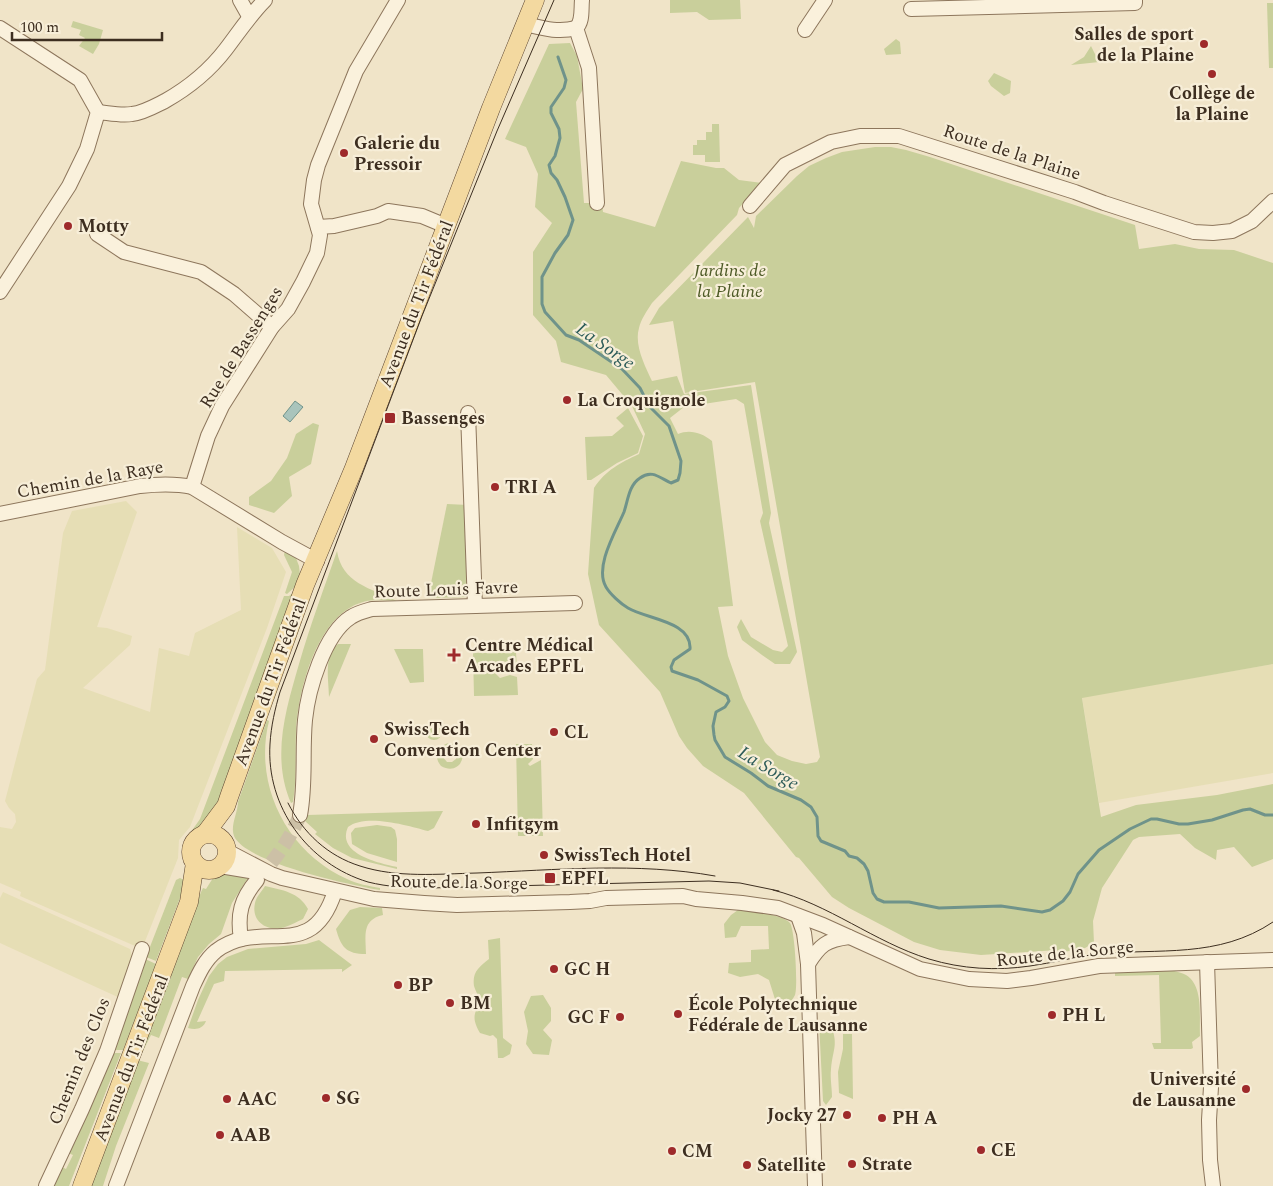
<svg xmlns="http://www.w3.org/2000/svg" width="1273" height="1186" font-family="Spectral,serif">
<style>
.farmland{fill:#e6deb5}
.green{fill:#c9cf9b;fill-rule:evenodd}
.water{fill:#a9c4bc;stroke:#6f938a}
.lines{fill:none;stroke-linecap:round;stroke-linejoin:round}
.stream{stroke:#6f938a;stroke-width:3}
.minor-tunnel{stroke:#ccc0a6;stroke-width:14;stroke-dasharray:14 7;stroke-linecap:butt}
.minor-casing{stroke:#8d765c;stroke-width:16}
.major-casing{stroke:#5b4430;stroke-width:19}
.minor{stroke:#faf1dc;stroke-width:14}
.major{stroke:#f3d9a0;stroke-width:18}
.tram{stroke:#3d2e20;stroke-width:1}
.poi-dot{fill:#9e2a2b;stroke:#f7eed8;stroke-width:2}
.labels{text-anchor:middle;stroke-width:4.5;stroke-linejoin:round;paint-order:stroke}
.poi-label{font-size:18px;font-weight:bold;fill:#3d2e20;stroke:#f7eed8;text-anchor:start}
.street-label{font-size:18px;fill:#3d2e20;stroke:#f7eed8}
.park-label{font-size:18px;font-style:italic;fill:#4d5a26;stroke:#f7eed8}
.water-label{font-size:19px;font-style:italic;fill:#2f5d5a;stroke:#f7eed8}
</style>
<rect width="100%" height="100%" fill="#f0e4c8"/>
<g class="farmland">
<path d="M126 501 137 512 97 627 107 628 132 636 130 645 83 688 150 712 159 648 189 656 195 633 241 610 237 527 272 548 286 572 267 628 190 827 179 840 178 858 142 949 20 896 21 892 0 883V827L12 829 16 822 15 814 9 808 5 801 37 679 45 670 63 533 72 511Z"/>
<path d="M1273 664V773L1099 803 1082 697Z"/>
<path d="M3 892 130 949 132 956V965L122 999 0 943V898Z"/>
</g>
<g class="green">
<path d="M670 0H740L741 19 709 20 697 12 670 13Z"/>
<path d="M1267 3H1273V68H1269Z"/>
<path d="M73 21 103 30 99 44 93 54 79 46 85 38 79 35 81 30 71 27Z"/>
<path d="M896 39 900 42 901 54 886 55 884 49Z"/>
<path d="M570 43 577 56 583 89 576 102 584 203H602L603 212 655 227 681 161 716 168H724L739 180 762 183 739 208 737 215 652 303C647 311 641 319 639 328 634 345 645 366 652 381L677 376 684 394 751 385 771 513 769 523 797 652 790 664H775L762 655 742 640 737 627 741 619 751 637 773 650 782 652 788 646 760 521 763 513 744 404 736 399 684 407 670 418 678 434C690 429 702 433 712 441L733 606 718 607 728 656 743 698 765 742 777 755 792 761 806 764 817 762 820 757 755 382 685 393 673 321 649 325 659 308 748 217 754 228 756 216 797 176 809 166 826 158 842 152 875 147H891L906 150 930 157 1135 225 1139 249 1175 244 1199 249 1234 250 1273 263V664L1082 698 1101 817 1136 805 1217 795 1273 784V859L1252 867 1234 847 1217 850 1216 860 1195 848 1180 834 1139 837 1133 840 1102 888 1093 921 1094 943 1085 948 1058 953 1057 950 981 955 940 950 914 942 849 908 832 897 799 858 796 857 744 793 703 766 687 748 679 736 660 692 599 625 588 574 594 488C606 470 620 463 639 454L645 434 632 406 606 375 561 362 556 341 533 315V252L552 223 535 207 538 174 526 147 505 139 549 44Z"/>
<path d="M1091 46 1099 62 1071 65 1084 57Z"/>
<path d="M994 73 1011 81 1010 93 1004 96 991 86 988 81Z"/>
<path d="M712 124H719L720 162H705V155H693V145H697V140H706V132H712Z"/>
<path d="M628 408 643 436 638 453 617 463 591 480H587L585 437 612 436 624 426 616 418Z"/>
<path d="M313 423 319 425 311 464 289 477 292 496 274 513 249 505V497L271 481 287 458 296 434Z"/>
<path d="M447 504 468 505 471 597 428 598Z"/>
<path d="M285 550 296 558 299 566 300 575 296 586 287 594 285 593 292 572 284 555Z"/>
<path d="M337 551C342 583 370 588 397 601 386 601 374 599 363 602 317 615 299 688 296 730 295 754 297 778 293 802L291 803C271 757 286 709 299 664 310 626 324 588 337 551Z"/>
<path d="M294 592 215 813 204 829 195 834 190 841 186 839 200 819 284 596H289Z"/>
<path d="M338 644H351L329 697C329 681 323 655 338 644Z"/>
<path d="M394 649H423L424 682 410 683Z"/>
<path d="M516 652 517 671H512L508 663 503 661 498 662V667L495 673 500 678 510 675 517 677 518 695 474 696 473 653Z"/>
<path d="M267 720 269 721C253 785 287 852 347 879 357 884 369 886 380 888V890C351 885 246 863 234 836 230 826 238 812 238 802Z"/>
<circle cx="434" cy="732" r="8"/>
<path d="M449 743C473 746 462 778 441 766 433 756 437 746 449 743ZM449 746 455 747 458 752 456 759 452 762H447L442 756 443 750Z"/>
<path d="M516 744H532L533 759 528 764 530 766 541 760 543 836H518Z"/>
<path d="M443 811 434 828 428 831C409 826 366 813 348 827 336 854 379 863 397 867V869L352 858 333 848 315 834 317 832 305 821 307 815Z"/>
<path d="M377 825 391 827 395 830 397 839V862L367 853 352 844 351 833 355 828Z"/>
<path d="M225 873 249 876 232 903 221 934 209 944 198 957 188 979 182 977 159 1038 151 1035 141 1055H139L201 892 203 888 206 889 213 878Z"/>
<path d="M180 878 184 880 185 885 156 961 146 957 176 880Z"/>
<path d="M265 886C282 890 299 892 308 909L303 919C296 922 288 927 281 928 265 931 251 920 255 903 256 897 262 891 265 886Z"/>
<path d="M360 907 382 908 383 915C361 920 366 936 366 954 346 954 341 947 336 929L350 910Z"/>
<path d="M738 910C750 912 783 914 790 923 795 930 798 988 795 995 791 1003 786 1007 778 1009L769 980 758 974 740 977 728 973 729 963 751 962V950L769 949 768 926H741L736 937 725 938 724 924 731 915Z"/>
<path d="M500 938 503 1038 512 1045 510 1054 503 1058H498L497 1039 493 1035 490 1036 480 1033C469 1014 478 1014 478 998 478 994 475 990 474 986 472 972 479 967 489 959L488 940Z"/>
<path d="M319 940 352 965 342 972V969L225 971 224 981 214 984 197 1022 206 1021C203 1029 196 1030 188 1028L198 1000 209 976 218 964 227 957 248 949 306 944Z"/>
<path d="M143 958 156 964 123 1050H113Z"/>
<path d="M1174 971C1178 972 1183 973 1186 975 1204 986 1199 1017 1200 1036L1192 1042 1193 1048 1191 1049H1154L1152 1043H1161L1159 975 1115 976V972Z"/>
<path d="M543 995 551 1008V1021L543 1030 552 1040 549 1055 533 1054 526 1044 528 1031 524 1012 531 996Z"/>
<path d="M819 1022H830C839 1046 833 1047 831 1069 830 1078 832 1088 832 1097L826 1105 823 1101Z"/>
<path d="M843 1034H852L853 1099 839 1093 838 1072 843 1049Z"/>
<path d="M111 1053H121L69 1186H51L60 1166 66 1169 73 1155 66 1152Z"/>
<path d="M137 1060 149 1063 116 1146 103 1186H89Z"/>
</g>
<path class="water" d="M295 401 303 407 290 422 283 416Z"/>
<g class="lines">
<path class="stream" d="M558 57 566 80 564 88 551 107V113L559 129 560 138 555 156 549 165 551 173 557 180 565 197 573 220 568 235 555 253 542 277V304L545 312 566 335 579 340 622 369 640 388 649 406 669 426 681 461 680 473 678 480 671 483C660 478 652 469 640 478 629 485 628 500 624 512 616 531 594 567 606 587 610 594 621 604 628 608 646 619 692 621 690 649L674 660 671 667 672 671 698 680 727 696 729 701 725 707 716 712 713 726 714 735 715 740 725 757 751 773 768 786 801 800 811 807 817 817 818 836 821 841 845 851 849 856 857 858 864 864 868 871 873 893 877 899 884 902H909L939 908 1001 906 1042 912 1050 910 1063 901 1070 892 1078 874 1099 850 1130 829 1151 819H1157L1179 824H1188L1212 820 1243 810 1250 809 1265 815H1273"/>
<path class="minor-tunnel" d="M258 879C276 858 289 841 300 815"/>
<defs>
<g id="minor">
<path d="M240 0 249 16"/>
<path d="M582 0C581 10 583 22 576 28L589 68 597 203"/>
<path d="M911 9 1135 3V0"/>
<path d="M525 24C542 28 558 33 576 28"/>
<path d="M0 28 80 80 98 112 87 149 69 186 0 292"/>
<path d="M805 30 825 0"/>
<path d="M98 112C109 113 121 116 132 114 143 113 155 106 165 101 188 88 210 70 226 49 239 32 250 15 265 0"/>
<path d="M750 206 785 165 831 142 860 136H899L1075 192 1104 203 1194 232 1213 233 1232 231 1252 221 1273 201"/>
<path d="M318 227 334 226 377 216 388 211 422 216 446 226"/>
<path d="M97 234 124 252 201 272 234 294 272 327"/>
<path d="M468 413 475 606"/>
<path d="M192 487 208 436 222 406 272 327 288 309 303 282 317 253 320 235 311 204 314 180 318 165 356 71 398 0"/>
<path d="M0 514 140 486C158 484 174 483 192 487L282 542 317 561"/>
<path d="M300 815C306 783 302 751 305 720 308 690 324 634 351 617 357 613 365 611 372 609L575 603"/>
<path d="M227 851 271 874 282 878 374 899 424 903 457 905 570 902 590 901 606 898 683 896 696 899 742 903 778 908 823 925 920 969 969 979 1007 981 1031 978 1099 966 1273 960"/>
<path d="M220 866 256 872"/>
<path d="M798 916 804 933 808 964 815 1186"/>
<path d="M241 939C237 914 241 899 257 880"/>
<path d="M1207 962 1211 1087 1209 1120 1210 1160 1213 1186"/>
<path d="M808 964C820 945 826 940 849 937"/>
<path d="M46 1186 82 1109 107 1051 142 949"/>
<path d="M116 1186 193 986C199 973 205 960 216 951 263 916 311 966 335 891"/>
</g>
<g id="major">
<path d="M205 834 226 806 229 797 305 585 354 468 491 108 535 0"/>
<circle cx="209" cy="852" r="18"/>
<path d="M82 1186 189 902 195 863"/>
</g>
</defs>
<use href="#minor" class="minor-casing"/>
<use href="#major" class="major-casing"/>
<use href="#minor" class="minor"/>
<use href="#major" class="major"/>
<g class="tram">
<path d="M554 0 497 131 422 316 280 692C275 709 271 726 270 744 266 807 308 864 368 882 388 887 408 888 429 888L709 881 740 883 779 891"/>
<path d="M288 803C303 833 328 856 360 866 397 878 438 874 477 873 556 870 637 862 715 876"/>
<path d="M773 890C829 904 874 942 929 959 962 969 996 971 1030 966 1052 963 1074 957 1097 954 1159 948 1218 959 1273 922"/>
</g>
</g>
<g class="poi-dot">
<circle cx="1204" cy="44" r="5"/>
<circle cx="1212" cy="74" r="5"/>
<circle cx="344" cy="153" r="5"/>
<circle cx="68" cy="226" r="5"/>
<circle cx="567" cy="400" r="5"/>
<rect x="384" y="412" width="12" height="12" rx="2.5"/>
<circle cx="495" cy="487" r="5"/>
<path d="M451.5 647.5h5v5h5v5h-5v5h-5v-5h-5v-5h5z"/>
<circle cx="554" cy="732" r="5"/>
<circle cx="374" cy="739" r="5"/>
<circle cx="476" cy="824" r="5"/>
<circle cx="544" cy="855" r="5"/>
<rect x="544" y="872" width="12" height="12" rx="2.5"/>
<circle cx="554" cy="969" r="5"/>
<circle cx="398" cy="985" r="5"/>
<circle cx="450" cy="1003" r="5"/>
<circle cx="678" cy="1014" r="5"/>
<circle cx="1052" cy="1015" r="5"/>
<circle cx="620" cy="1017" r="5"/>
<circle cx="1246" cy="1089" r="5"/>
<circle cx="326" cy="1098" r="5"/>
<circle cx="227" cy="1099" r="5"/>
<circle cx="847" cy="1115" r="5"/>
<circle cx="882" cy="1118" r="5"/>
<circle cx="220" cy="1135" r="5"/>
<circle cx="981" cy="1150" r="5"/>
<circle cx="672" cy="1151" r="5"/>
<circle cx="852" cy="1164" r="5"/>
<circle cx="747" cy="1165" r="5"/>
</g>
<g class="labels">
<g class="poi-label">
<text x="1194" y="40" text-anchor="end">Salles de sport<tspan x="1194" dy="21">de la Plaine</tspan></text>
<text x="1212" y="99" text-anchor="middle">Collège de<tspan x="1212" dy="21">la Plaine</tspan></text>
<text x="354" y="149">Galerie du<tspan x="354" dy="21">Pressoir</tspan></text>
<text x="78" y="232">Motty</text>
<text x="577" y="406">La Croquignole</text>
<text x="401" y="424">Bassenges</text>
<text x="505" y="493">TRI A</text>
<text x="465" y="651">Centre Médical<tspan x="465" dy="21">Arcades EPFL</tspan></text>
<text x="384" y="735">SwissTech<tspan x="384" dy="21">Convention Center</tspan></text>
<text x="564" y="738">CL</text>
<text x="486" y="830">Infitgym</text>
<text x="554" y="861">SwissTech Hotel</text>
<text x="561" y="884">EPFL</text>
<text x="564" y="975">GC H</text>
<text x="408" y="991">BP</text>
<text x="460" y="1009">BM</text>
<text x="688" y="1010">École Polytechnique<tspan x="688" dy="21">Fédérale de Lausanne</tspan></text>
<text x="1062" y="1021">PH L</text>
<text x="610" y="1023" text-anchor="end">GC F</text>
<text x="1236" y="1085" text-anchor="end">Université<tspan x="1236" dy="21">de Lausanne</tspan></text>
<text x="336" y="1104">SG</text>
<text x="237" y="1105">AAC</text>
<text x="837" y="1121" text-anchor="end">Jocky 27</text>
<text x="892" y="1124">PH A</text>
<text x="230" y="1141">AAB</text>
<text x="991" y="1156">CE</text>
<text x="682" y="1157">CM</text>
<text x="862" y="1170">Strate</text>
<text x="757" y="1171">Satellite</text>
</g>
<g class="street-label">
<text transform="translate(1012 152) rotate(18)" y="6">Route de la Plaine</text>
<text transform="translate(416 304) rotate(-69)" y="6">Avenue du Tir Fédéral</text>
<text transform="translate(241 347) rotate(-58)" y="6">Rue de Bassenges</text>
<text transform="translate(90 479) rotate(-10)" y="6">Chemin de la Raye</text>
<text transform="translate(446 589) rotate(-2)" y="6">Route Louis Favre</text>
<text transform="translate(270 682) rotate(-70)" y="6">Avenue du Tir Fédéral</text>
<text transform="translate(459 882) rotate(1)" y="6">Route de la Sorge</text>
<text transform="translate(1065 953) rotate(-6)" y="6">Route de la Sorge</text>
<text transform="translate(131 1058) rotate(-69)" y="6">Avenue du Tir Fédéral</text>
<text transform="translate(79 1061) rotate(-68)" y="6">Chemin des Clos</text>
</g>
<g class="park-label">
<text x="730" y="276">Jardins de<tspan x="730" dy="21">la Plaine</tspan></text>
</g>
<g class="water-label">
<text transform="translate(606 345) rotate(35)" y="7">La Sorge</text>
<text transform="translate(769 767) rotate(31)" y="7">La Sorge</text>
</g>
</g>
<path d="M12 32v8h150v-8" fill="none" stroke="#3d2e20" stroke-width="2.5"/>
<text x="20" y="32" font-size="15" fill="#3d2e20" stroke="#f7eed8" stroke-width="4" paint-order="stroke">100 m</text>
</svg>
